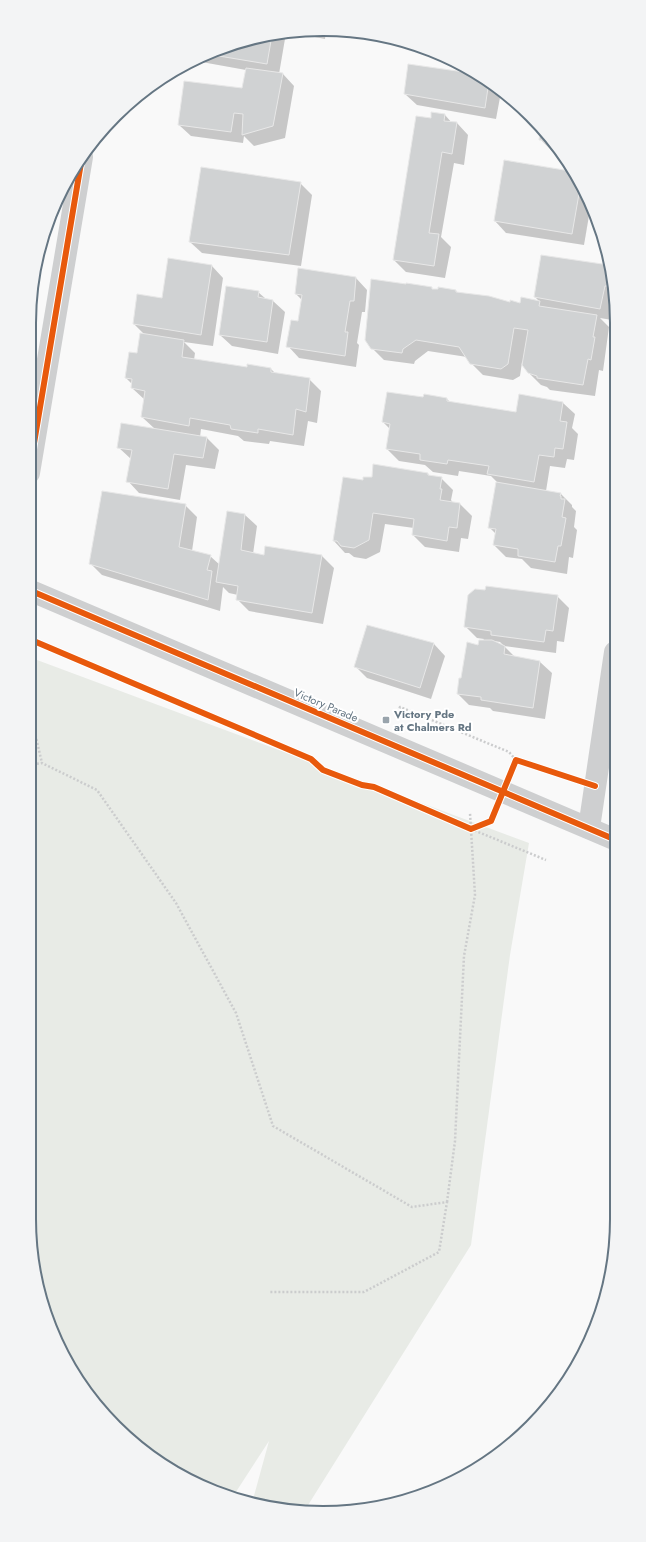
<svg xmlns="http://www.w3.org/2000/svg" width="646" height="1542" font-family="Jost,sans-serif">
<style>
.green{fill:#e8ebe6}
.shadow{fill:#0003;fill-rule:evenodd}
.building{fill:#d0d2d3;stroke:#e8e8e8}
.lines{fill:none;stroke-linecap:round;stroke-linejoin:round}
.path{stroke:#cbcccd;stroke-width:2.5;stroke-dasharray:2 2;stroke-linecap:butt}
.minor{stroke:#cecfd0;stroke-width:22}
.cycleway-casing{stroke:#fff;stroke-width:8}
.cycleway{stroke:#e8590c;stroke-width:6}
.poi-dot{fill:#99a4ac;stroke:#fff;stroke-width:1.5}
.labels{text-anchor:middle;stroke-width:4;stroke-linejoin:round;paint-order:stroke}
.street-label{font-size:11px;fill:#657683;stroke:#fff}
.poi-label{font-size:11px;font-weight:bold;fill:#657683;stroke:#fff;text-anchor:start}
.rim{fill:none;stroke:#657683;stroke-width:2}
</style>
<rect width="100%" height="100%" fill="#f9f9f9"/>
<path class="green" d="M29 657 529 843 510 955 471 1245 305 1510H284L252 1503 269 1441 232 1498 176 1474 102 1413 68 1366 45 1314 29 1219Z"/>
<g class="shadow">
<path d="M304 30H326L325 39 294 33 292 32Z"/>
<path d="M286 33 279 74H283L294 86 285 138 254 146 244 136 243 143 191 136 179 125 243 89 246 70 196 61 194 59 247 39Z"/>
<path d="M470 71 487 79 501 92 496 119 417 105 405 94 474 75Z"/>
<path d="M445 115 452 123H457L468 135 464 165 454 163 441 237 451 247 445 278 406 272 394 260 432 119Z"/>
<path d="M544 129 560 154 552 151 541 140Z"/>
<path d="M505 162 571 172 591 204 584 245 506 233 495 221Z"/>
<path d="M300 183 312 195 301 266 202 253 190 242Z"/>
<path d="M542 256 609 266 614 284 615 305 612 320 600 318 609 327 603 371 599 370 595 396 550 390 547 387 541 385 529 373 522 362 520 376 513 380 483 375 471 363 467 357 428 351 415 361 414 364 384 360 372 348 431 288 433 290 456 291 458 293 511 304H521L522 299 540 302 535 297Z"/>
<path d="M212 266 223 278 213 346 184 342 195 353 194 360 248 368 271 369 275 373 309 379 321 391 317 423 308 421 304 446 270 441 269 444 244 441 238 436 201 429 200 437 207 438 219 450 215 469 186 465 180 500 139 493 128 481 131 459 118 447 155 429 142 417 145 400 132 388V384L126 378 145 335 134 324 163 299Z"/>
<path d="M356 278 367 290 365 312H362L357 343 359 345 356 367 299 358 288 346 298 322 302 300 296 294Z"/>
<path d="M258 292 266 299 273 301 285 312 278 354 232 346 220 335Z"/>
<path d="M424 398 447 399 451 403 516 413 563 403 575 414 572 428 578 434 574 460 567 459 565 468 550 466 546 491 561 494 572 505V507L576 511 574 527 577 530 573 558 569 557 567 574 531 568 522 559 506 557 494 545 496 534 489 527 497 482 491 476 459 471 458 476 433 472 425 465 399 461 387 449 390 429 383 422Z"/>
<path d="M428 474 431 477 441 478 453 490 451 500 453 503 460 504 472 516 468 539 461 538 459 552 425 547 413 535 414 528 385 524 380 552 366 559 354 557 349 553H345L334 541 343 478 364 481Z"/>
<path d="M185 505 197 517 192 551 210 556 220 565 245 515 257 526 253 554 264 556 266 548 322 556 334 568 323 624 249 611 237 599 238 595 229 593 223 587 220 611 102 575 90 563Z"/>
<path d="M557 596 569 608 564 642 557 641 556 653 504 646 515 657 540 662 552 673 545 719 493 711 490 708 469 705 458 694 462 679 479 646 484 639 477 638 465 626ZM494 641 500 642 504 646Z"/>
<path d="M368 626 434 644 445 656 431 699 367 678 355 666Z"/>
</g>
<g class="building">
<path d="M272 35 267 64 207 54 247 39Z"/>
<path d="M408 64 478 74 487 79 489 81 485 108 404 94Z"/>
<path d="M246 68 283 73 273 126 242 135 243 114 234 113 231 132 178 125 184 81 242 88Z"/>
<path d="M431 112 445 114 444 121 457 122 452 154 442 152 429 233 439 234 434 266 393 260 416 116 431 118Z"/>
<path d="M541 126 544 129 553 144 544 142V140H539Z"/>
<path d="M504 160 570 171 580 188 572 234 494 221Z"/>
<path d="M201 167 301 182 289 255 189 242Z"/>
<path d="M541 255 609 265 611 272 609 286H605L600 309 534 297Z"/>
<path d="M168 258 212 265 201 335 133 324 137 294 162 298Z"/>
<path d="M298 268 356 277 354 301H350L345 332H348L345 356 286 347 291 320 298 321 302 295 295 294Z"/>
<path d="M371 279 406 284V283L432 287V289H438V287L456 290V292L489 296 510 302V300L520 303 521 297 540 301 539 306 597 315 593 337H595L591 360 588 359 583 385 537 378V376L528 373 522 365 528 330 514 328 508 364 501 369 470 364 459 347 416 340 403 349 402 353 371 349 365 340Z"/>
<path d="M226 286 259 291 258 297 273 300 267 342 219 335Z"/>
<path d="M140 333 184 340 182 357 247 367V364L271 368V372L310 378 306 412 296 409 293 435 258 429V433L231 429 230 425 190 418 189 426 141 417 145 391 131 388 132 379 125 378 129 352 137 353Z"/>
<path d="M387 392 423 397 424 394 447 398V401L516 412 519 394 563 402 560 421 567 422 563 449 555 448 554 457 539 455 534 482 487 474 489 466 448 460 447 464 420 460V454L386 449 390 424 382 422Z"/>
<path d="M121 423 207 437 203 458 174 454 168 489 126 482 132 450 117 448Z"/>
<path d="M373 464 428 473V475L442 477 440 489H442L440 500 460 503 457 528 449 527 447 541 412 535 414 519 373 513 369 540 354 548 341 546 337 541H333L343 477 363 480V477H372Z"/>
<path d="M496 482 561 493 560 496H561V499H565L562 517 566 518 561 546H558L555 562 518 556V549L493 545 496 529 488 528Z"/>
<path d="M102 491 186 504 179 547 211 555 207 570 212 571 208 600 89 564Z"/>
<path d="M227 511 245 514 241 550 264 555 265 546 322 555 312 613 236 600 238 586 216 582Z"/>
<path d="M486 586 558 595 553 631 546 630 544 642 491 635V631L464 627 468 595 475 589 485 590Z"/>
<path d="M367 625 434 643 420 688 354 667Z"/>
<path d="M479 640H492L505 646 504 654 540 661 533 708 481 700V697L457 694 459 678H461L467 642 478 645Z"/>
</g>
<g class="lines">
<g class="path">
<path d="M29 708 42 763"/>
<path d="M397 716 400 707 509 752 516 760"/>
<path d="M29 765 42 763 97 790 176 903 236 1013 273 1126 412 1207 447 1202 439 1252 364 1292H269"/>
<path d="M471 829 546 860"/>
<path d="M447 1202 455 1141 464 956 475 895 470 813"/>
</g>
<g class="minor">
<path d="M29 473 82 157"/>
<path d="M29 590 616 840"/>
<path d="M589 828 615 652"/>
</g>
<defs>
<g id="cycleway">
<path d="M29 473 82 157"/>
<path d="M29 590 616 840"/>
<path d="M29 639 311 759 323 770 362 785 374 787 471 829 491 821 516 760 595 786"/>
</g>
</defs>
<use href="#cycleway" class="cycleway-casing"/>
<use href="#cycleway" class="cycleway"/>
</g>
<rect class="poi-dot" x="382" y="716" width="8" height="8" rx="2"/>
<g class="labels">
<g class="street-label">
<text transform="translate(326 705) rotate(23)" y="4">Victory Parade</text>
</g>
<g class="poi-label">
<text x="394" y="718">Victory Pde<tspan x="394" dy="13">at Chalmers Rd</tspan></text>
</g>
</g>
<path d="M0 0H646V1542H0ZM323 36H323A287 287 0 0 1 610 323V1219A287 287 0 0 1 323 1506H323A287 287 0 0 1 36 1219V323A287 287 0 0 1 323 36Z" fill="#f3f4f5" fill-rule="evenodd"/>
<path class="rim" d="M323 36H323A287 287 0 0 1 610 323V1219A287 287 0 0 1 323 1506H323A287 287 0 0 1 36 1219V323A287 287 0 0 1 323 36Z"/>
</svg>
